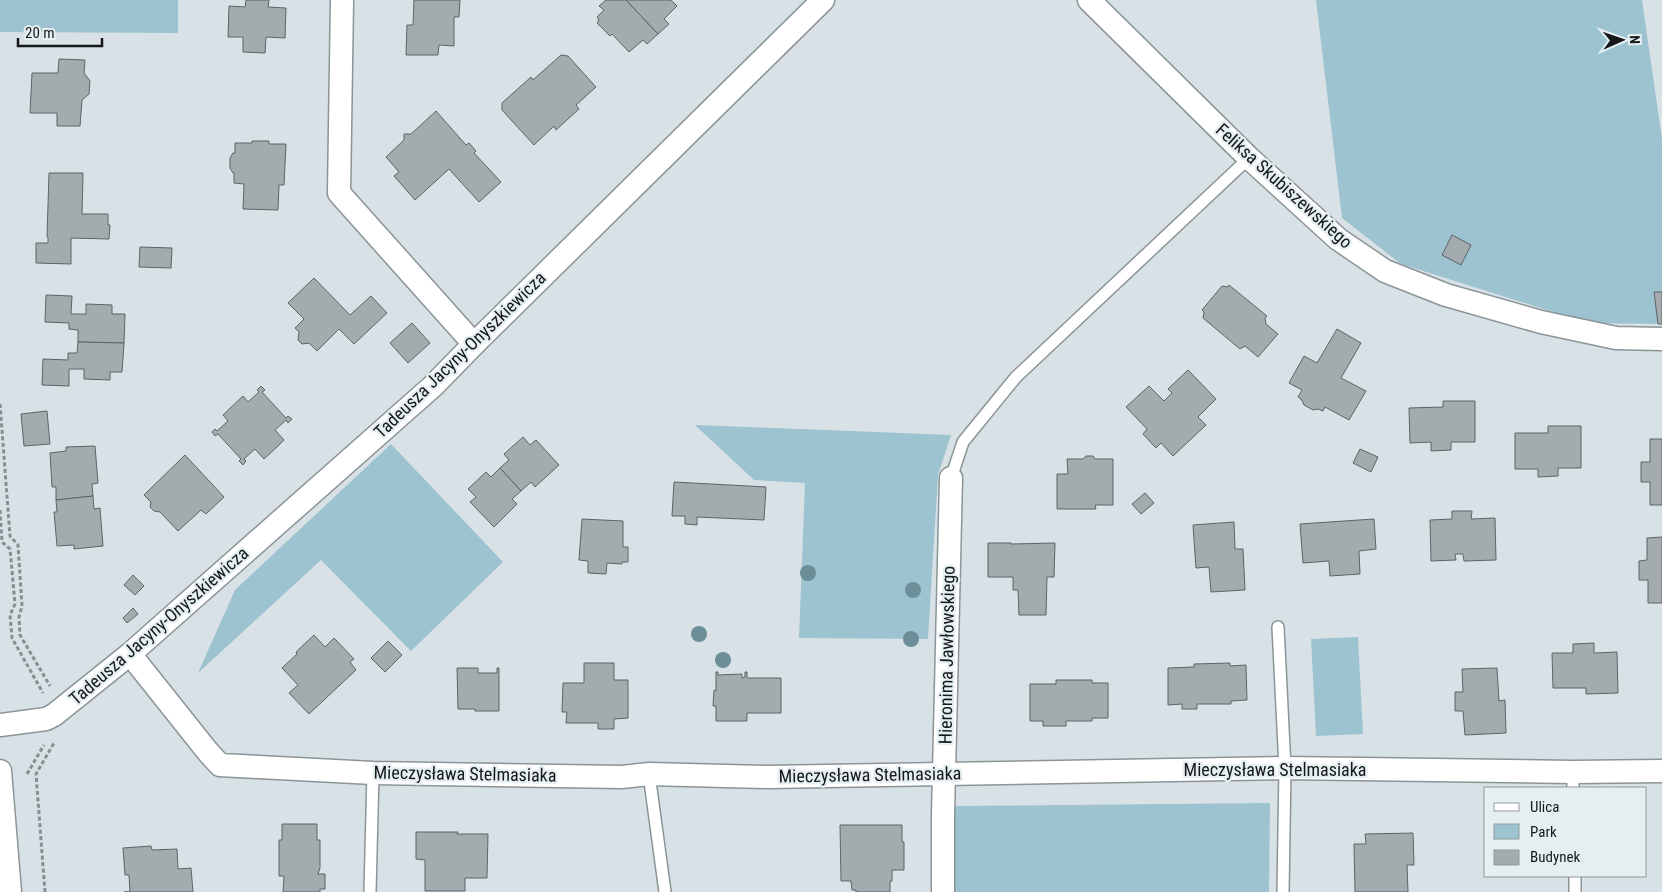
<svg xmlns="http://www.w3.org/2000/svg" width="1662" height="892" font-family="'Roboto Condensed',sans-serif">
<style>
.green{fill:#9dc3d0}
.building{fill:#a3abaf;stroke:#5b6466}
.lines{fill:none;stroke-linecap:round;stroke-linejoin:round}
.service-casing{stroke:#8b9497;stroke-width:14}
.minor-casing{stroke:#8b9497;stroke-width:25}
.path{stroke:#878e91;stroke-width:3;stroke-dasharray:4 2.5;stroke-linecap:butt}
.service{stroke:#fff;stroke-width:11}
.minor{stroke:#fff;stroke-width:22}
.tree{fill:#6c8e99}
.labels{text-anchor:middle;stroke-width:4.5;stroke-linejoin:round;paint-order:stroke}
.street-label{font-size:18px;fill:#151819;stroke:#e5eff2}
</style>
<rect width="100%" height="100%" fill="#d8e1e5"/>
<g class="green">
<path d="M0 0H178V33L0 32Z"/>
<path d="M1316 0H1642L1662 139V292L1654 293 1658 324 1588 323 1401 264 1342 218Z"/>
<path d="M695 425 951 435 938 475 928 639 799 638 805 483 754 480Z"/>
<path d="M391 444 503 562 411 651 321 560 198 673 235 590Z"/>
<path d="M1358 637 1363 734 1316 736 1311 639Z"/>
<path d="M1270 803 1269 892H955V806Z"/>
</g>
<g class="building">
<path d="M246 0H269L268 7 286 8 285 38 266 37 265 53 243 52V37H228L229 6 245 7Z"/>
<path d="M414 0H460L459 17H454V46L439 45 438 55H406L407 25H413Z"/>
<path d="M606 0H626L658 34 647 44 643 40 629 52 612 34 610 36 597 23 599 20 597 17 604 10 599 6Z"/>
<path d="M626 0H671L677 6 664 19 669 24 658 34Z"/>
<path d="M561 55 568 56 596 87 576 105 579 109 556 130 554 126 534 145 502 110V103L531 77 533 80Z"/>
<path d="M59 59 85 60 84 73 90 81 89 94 82 100 80 126H57V113H30L32 73H58Z"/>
<path d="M436 111 466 145 469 143 476 151 474 153 501 182 479 202 449 169 415 200 394 176 399 172 386 157 404 140V134H411Z"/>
<path d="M252 141H269V144H286L284 185H279L278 210 243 209 244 184 234 183V173H233L230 168V158L233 153H235V143H252Z"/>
<path d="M49 173H83L82 214H108V225H110L109 239 71 238V264L36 263V243H48V237H47Z"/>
<path d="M1452 235 1471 245 1461 265 1442 255Z"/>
<path d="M140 247 172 248 171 268 139 267Z"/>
<path d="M314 278 350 315 371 296 387 313 354 344 339 329 317 351 309 343 302 344 298 340 299 332 295 328 304 319 288 303Z"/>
<path d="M1229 285 1267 316 1265 318 1266 324 1278 334 1258 357 1245 346 1240 349 1203 318 1204 312 1202 310 1222 286 1228 287Z"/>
<path d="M1654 292H1662V324H1658Z"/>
<path d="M46 295 72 296 71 314H86V304L112 305V314H125L124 343 78 342V330L69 329V323L45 322Z"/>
<path d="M412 323 430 343 408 363 390 343Z"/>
<path d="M1337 329 1361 343 1341 378 1366 391 1349 420 1325 407 1323 411 1318 409 1313 410 1304 405 1302 400 1298 397 1302 390 1289 383 1304 356 1317 363Z"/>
<path d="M78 342 124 343 122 372H110V380L84 379V369H69V386L42 385 43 359 68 360V353H77Z"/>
<path d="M1188 370 1216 399 1198 417 1206 425 1173 456 1161 443 1156 448 1143 434 1147 429 1126 407 1149 386 1164 401 1172 393 1168 389Z"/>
<path d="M261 386 265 390 262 392 286 418 288 416 292 419 288 423 286 420 275 430 284 440 278 446 264 459 255 449 244 459 246 461 243 465 239 461 241 459 218 434 215 436 212 432 215 429 217 431 228 421 223 415 243 396 248 402 259 392 257 390Z"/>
<path d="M1443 401H1475V442H1451V450L1431 451V442L1410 443 1409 408 1443 407Z"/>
<path d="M47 411 50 444 24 446 21 414Z"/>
<path d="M1548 426H1581V468H1558V476L1538 477V469H1515V433H1548Z"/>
<path d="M523 437 530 445 536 440 559 465 535 487 531 482 521 491 500 468 509 460 504 454Z"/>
<path d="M1650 439H1662V505H1650V482H1641V462H1650Z"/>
<path d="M95 446 98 483 92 484 93 496 56 500V487H52L50 453 66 451V447Z"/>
<path d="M1360 449 1378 457 1371 472 1353 463Z"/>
<path d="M185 455 224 497 206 514 201 510 178 531 160 512 154 511 150 507 151 502 144 495Z"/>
<path d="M1086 456H1093L1095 459H1113V505H1095L1096 509H1057V474H1068L1067 459H1083Z"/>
<path d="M500 468 521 491 512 499 517 504 494 527 470 502 476 497 468 489 486 472 491 477Z"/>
<path d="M674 482 766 487 764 520 697 517V525L685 524V516H672Z"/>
<path d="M1145 493 1154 503 1141 514 1132 504Z"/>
<path d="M93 496 94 509 100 508 103 546 74 549V545L57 546 54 512H57L56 500Z"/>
<path d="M1452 511H1472L1471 519 1495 518 1496 560 1464 561 1463 554H1455L1456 560 1431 561 1430 520 1452 519Z"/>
<path d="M582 519 623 521V547H628V562H622V564L607 563 606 574 588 573V561L579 560Z"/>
<path d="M1374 519 1376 549 1359 551 1360 574 1330 576 1329 561 1303 563 1300 524Z"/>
<path d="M1234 522 1235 549H1243L1245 590 1211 592 1209 567 1196 568 1193 525Z"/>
<path d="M1662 537V603H1648V580H1639V561L1647 560V538Z"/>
<path d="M988 543H1011V544L1055 543 1054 577H1047L1046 615H1019L1018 590H1013V577H988Z"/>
<path d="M133 575 144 586 135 595 124 585Z"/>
<path d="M133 608 138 614 127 623 123 618Z"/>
<path d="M314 635 325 647 334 638 354 659 350 662 356 670 309 714 289 693 298 685 282 668 297 654 296 652Z"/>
<path d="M388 641 402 655 385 672 371 658Z"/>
<path d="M1594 643V653L1617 652 1618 693 1586 694V688H1553L1552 653H1573V644Z"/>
<path d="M584 663H614V680H628V718L614 719V729H598V723H566L567 712H562L563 683H584Z"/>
<path d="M1230 663V666L1246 665 1247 700 1231 701V704H1197V709H1182V704L1168 705V668L1194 667V664Z"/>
<path d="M457 668H478V673H497V668H499V711H475V709H458Z"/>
<path d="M1497 668 1499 701 1505 700 1506 733 1465 735 1463 711H1455V692H1463L1462 669Z"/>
<path d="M716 672H718V675L742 674V678L745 677V672H747V678H781V713H747V721H716V706H713L714 690 716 691Z"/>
<path d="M1056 680H1092V683H1108V718H1092V721H1066V726H1043V721H1030V684H1056Z"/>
<path d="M282 824H317V840H320V868L318 874H325V889H320V892H283L284 876H279V840H282Z"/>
<path d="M840 825H902V842H904V870H892V881H890V892H856V890H852L851 881H841Z"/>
<path d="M416 832H458L457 834H488L487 878H465V891H425V860L416 859Z"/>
<path d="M1413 833 1414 865H1407L1408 892H1355L1354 844H1366L1365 834Z"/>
<path d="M151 846 152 850 177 849 178 869 191 868 193 892H124H130L129 875H125L123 848Z"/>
</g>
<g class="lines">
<defs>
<g id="service">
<path d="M951 478 963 442 1016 377 1249 158"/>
<path d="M1278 627 1285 768 1283 892"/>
<path d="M1573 772V788"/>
<path d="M649 774 665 892"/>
<path d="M1575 876V892"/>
<path d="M370 892 373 773"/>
</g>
<g id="minor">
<path d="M342 0 339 193 474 344"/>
<path d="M1089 0 1249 158 1338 239 1385 271 1446 295 1541 322 1616 338 1662 339"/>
<path d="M130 654 208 752 220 765 373 773 622 777 649 774 768 777 1285 768 1573 772 1662 771"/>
<path d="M0 725 46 719 54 715 130 654 433 386 474 344 823 0"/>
<path d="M0 771 10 892"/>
<path d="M943 892V815L951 478"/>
</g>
</defs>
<use href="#service" class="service-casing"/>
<use href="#minor" class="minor-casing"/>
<g class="path">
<path d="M0 404 10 536 18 545 22 606 19 617 20 635 50 686"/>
<path d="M0 510 2 542 10 549 15 604 10 615 12 638 43 693"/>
<path d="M27 774 44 745"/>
<path d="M45 892 36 774 54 743"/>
</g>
<use href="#service" class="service"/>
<use href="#minor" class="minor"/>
</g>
<g class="tree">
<circle cx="808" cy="573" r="8"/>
<circle cx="913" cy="590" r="8"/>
<circle cx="699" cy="634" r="8"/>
<circle cx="911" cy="639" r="8"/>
<circle cx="723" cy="660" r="8"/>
</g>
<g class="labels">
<g class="street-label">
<text transform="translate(1284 186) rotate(42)" y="6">Feliksa Skubiszewskiego</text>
<text transform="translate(460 355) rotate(-44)" y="6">Tadeusza Jacyny-Onyszkiewicza</text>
<text transform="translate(159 626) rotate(-41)" y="6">Tadeusza Jacyny-Onyszkiewicza</text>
<text transform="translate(947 655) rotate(-89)" y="6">Hieronima Jawłowskiego</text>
<text x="1275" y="776">Mieczysława Stelmasiaka</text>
<text transform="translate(465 774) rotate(1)" y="6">Mieczysława Stelmasiaka</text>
<text transform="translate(870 775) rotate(-1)" y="6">Mieczysława Stelmasiaka</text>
</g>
</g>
<rect x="1484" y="787" width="162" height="90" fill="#e5eff2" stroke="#92999b"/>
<rect x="1494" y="803" width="25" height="8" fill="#ffffff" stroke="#92999b"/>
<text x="1530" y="812" font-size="15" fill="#151819">Ulica</text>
<rect x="1494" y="824" width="25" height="15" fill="#9dc3d0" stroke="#92999b"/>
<text x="1530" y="837" font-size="15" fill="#151819">Park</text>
<rect x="1494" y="850" width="25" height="15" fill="#a3abaf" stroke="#92999b"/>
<text x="1530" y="862" font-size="15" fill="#151819">Budynek</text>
<g transform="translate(1622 40) rotate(88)" stroke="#e5eff2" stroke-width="4" paint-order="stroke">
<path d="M0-4L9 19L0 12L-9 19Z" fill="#151819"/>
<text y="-8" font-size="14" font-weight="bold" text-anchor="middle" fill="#151819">N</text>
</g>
<path d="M18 38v8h84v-8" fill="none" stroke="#151819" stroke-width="2.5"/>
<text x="25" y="38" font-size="15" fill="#151819" stroke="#e5eff2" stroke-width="4" paint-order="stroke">20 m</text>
</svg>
